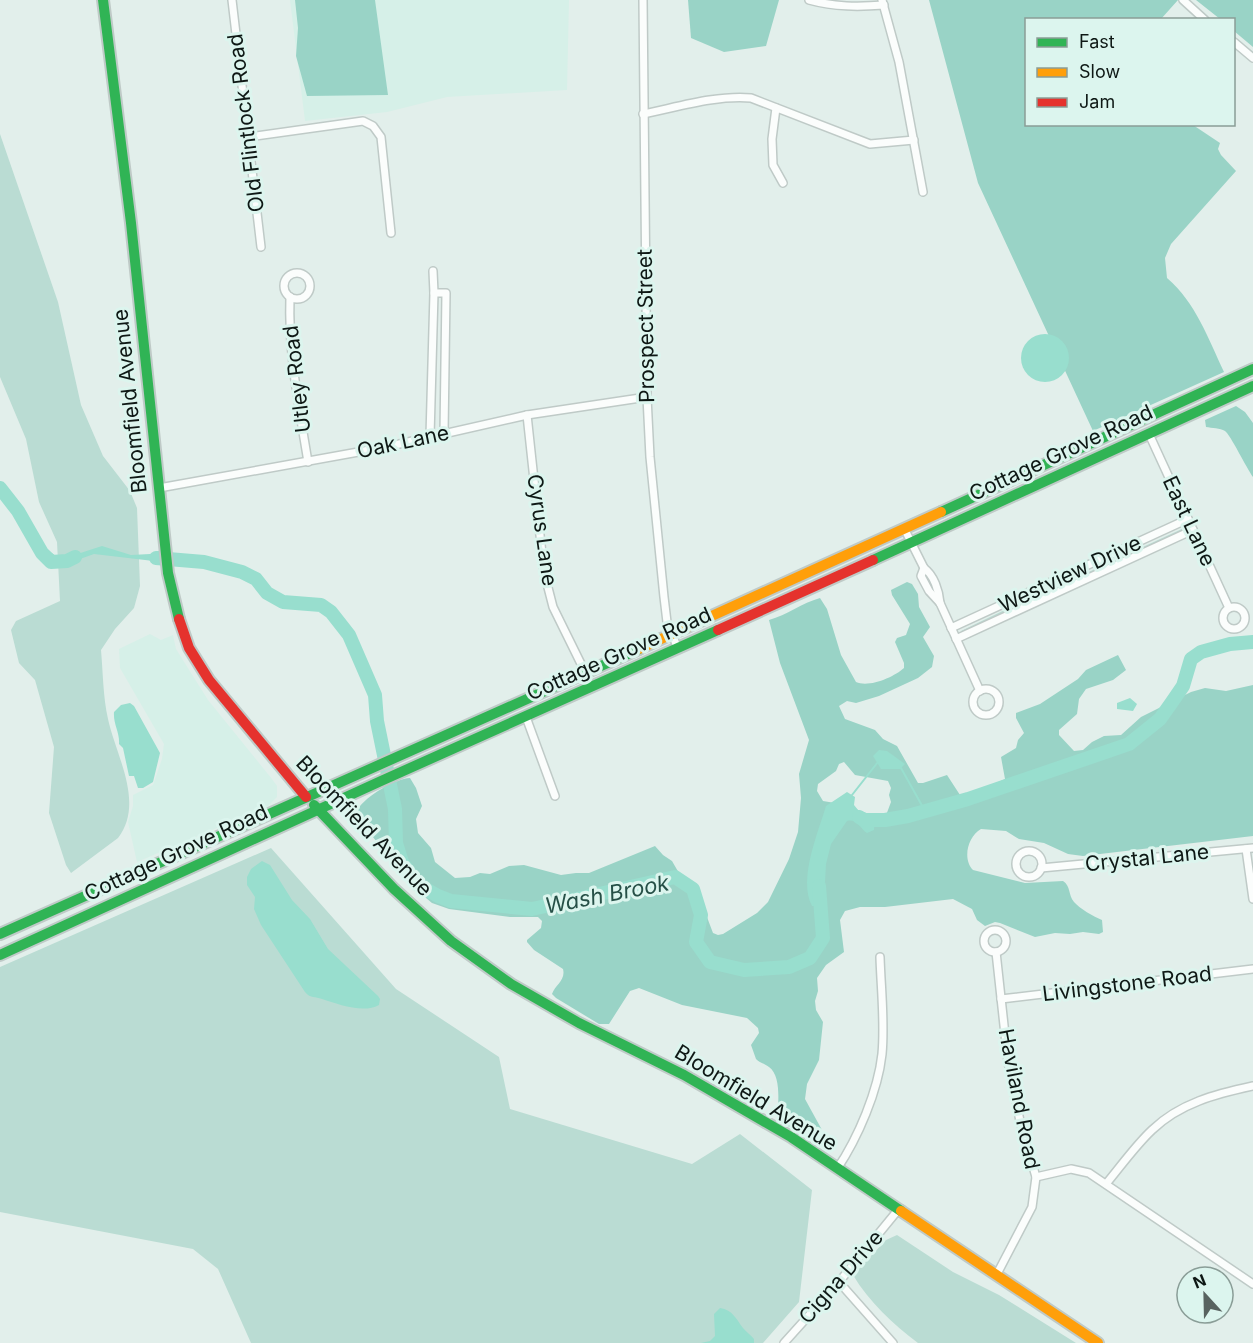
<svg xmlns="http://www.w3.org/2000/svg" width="1253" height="1343" font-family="Inter,sans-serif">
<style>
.built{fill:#d6f0e8}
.green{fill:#badcd3}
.forest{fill:#99d3c6;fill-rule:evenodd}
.water{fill:#98dece}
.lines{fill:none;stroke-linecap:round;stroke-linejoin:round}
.stream{stroke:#98dece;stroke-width:2}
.river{stroke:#98dece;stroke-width:14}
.street-casing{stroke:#bfcac7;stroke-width:10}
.fast-casing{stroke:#bfcac7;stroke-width:14}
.slow-casing{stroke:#bfcac7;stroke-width:14}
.jam-casing{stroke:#bfcac7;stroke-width:14}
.street{stroke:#fbfdfc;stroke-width:7}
.fast{stroke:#30b455;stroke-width:10}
.slow{stroke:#ff9f0a;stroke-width:10}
.jam{stroke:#e5322d;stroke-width:10}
.labels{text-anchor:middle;stroke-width:6;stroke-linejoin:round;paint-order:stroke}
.street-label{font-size:21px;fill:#0e1815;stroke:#dcf5ee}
.water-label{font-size:22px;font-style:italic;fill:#265047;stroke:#dcf5ee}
</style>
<rect width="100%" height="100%" fill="#e2efeb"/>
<g class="built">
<path d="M290 0H569L567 90 447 97 387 112 305 121Z"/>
<path d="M150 634 161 640 173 635 176 649 208 700 272 779 277 786V797L268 806 137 862 128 822 133 806V795L153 785 162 759 164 744 120 668 119 649Z"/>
</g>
<g class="green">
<path d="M0 134 58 302 81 405 103 456 130 491 137 508 140 586 134 608 115 629 101 650C103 672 103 697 108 719 116 756 145 803 118 838L71 873 66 865 49 813 54 747 35 680 19 663 11 630 16 621 60 601 57 542 39 502 26 439 0 377Z"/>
<path d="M1184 528H1187V530L1070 584H1067L1069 581Z"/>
<path d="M1048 589 1051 592 962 633 961 631Z"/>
<path d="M271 848 396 989 499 1057 510 1109 692 1164 740 1134 812 1190 799 1302 763 1343H251L218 1269 193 1249 0 1212V967Z"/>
<path d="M897 1235 953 1272 999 1295 1076 1343H918C893 1324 869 1302 853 1275L886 1240Z"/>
</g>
<g class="forest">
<path d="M295 0H375L388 95 307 96 296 56 298 28Z"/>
<path d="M688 0H779L766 46 724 52 691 38Z"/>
<path d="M929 0H1178L1161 19 1026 20V124L1193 125 1220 143 1218 149 1221 155 1236 171 1171 244 1165 258 1167 278C1196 303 1208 338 1224 372L1093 431 978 183Z"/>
<path d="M1196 0H1253V47L1234 31V20L1220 19Z"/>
<path d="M1236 406 1245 412 1253 423V477C1247 469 1230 434 1225 431 1220 428 1212 428 1206 427L1205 420Z"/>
<path d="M907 582 912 584 918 594 919 607 930 627 923 637 934 656 932 667 918 678 879 696 856 703 847 701 839 706 845 719 875 730 883 739 897 746 918 783H923L947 775 960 795 985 788 1003 780 1005 779 1001 757 1016 748 1018 740 1024 733 1016 718V713L1040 704 1078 679 1086 670 1118 655 1126 670 1113 680 1086 689 1079 699 1077 714 1059 730V735L1074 751 1083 750 1092 742 1104 736 1121 735 1141 717 1191 692 1205 688 1226 691 1253 685V836L1083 856 1068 854 1044 843 1019 839 1006 831 981 829C968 836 962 859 973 870L1025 883 1063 881C1071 886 1068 895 1074 902 1079 908 1094 917 1102 920L1103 932 1099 934 1083 932 1070 934 1055 933 1035 937 1000 923 995 922 985 926 977 920 972 909 953 899 885 907H860L845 911 840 920 844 952 826 965 817 978 818 991 815 1001 816 1010 823 1022 819 1060 807 1084 805 1099 822 1130 817 1141 810 1140 777 1119C778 1106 782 1076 769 1067 764 1063 760 1063 756 1059L751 1045 759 1033 758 1028 747 1018 682 1005 639 988 630 991 609 1024H599L556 998 552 994C555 985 566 980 563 969L534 950 527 942V940L541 928 542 921 538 917H510L449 909 432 903 414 888 360 821 358 809C366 796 395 779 410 778L416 788 422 806 416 819 418 833 431 848 435 862 455 878 470 877 480 873 490 874 509 866 524 865 561 875 576 873H589L655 846 663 855 672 861 687 887 699 896 713 933 718 935 723 934 757 913 768 902 789 859 798 832 801 798 799 774 809 740 780 663 769 620C787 615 802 603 820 598L827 609 841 655 856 682C869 688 894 677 904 668V663L895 642 897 638 906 635 910 624 892 595 891 590ZM844 762 855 775 888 781 891 788 889 795 891 802 885 818H868L853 806 823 801 817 791 818 784 836 771 839 764Z"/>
</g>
<g class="water">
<circle cx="1045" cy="358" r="24"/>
<path d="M35 535 42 545 57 557 65 558 102 546 131 555 150 554 161 550 162 562 94 554 66 564 43 556 29 540Z"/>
<path d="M1130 698 1137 704 1133 711 1117 709V703Z"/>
<path d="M130 703 134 706 160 753 153 782 143 788H138L134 776H129L123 748 119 744C120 733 113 724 114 712L121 705Z"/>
<path d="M879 750 887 751 905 764 900 769H881L873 756Z"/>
<path d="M847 792 855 797 854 805 858 810 875 816 874 830 867 833C860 829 858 818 847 821L831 844 826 864 824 900 818 906H812C798 879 818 833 826 806Z"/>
<path d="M262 861 270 865 292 900 310 919 328 949 378 996 380 999 379 1005C363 1014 338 1004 322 999 315 996 311 999 305 992L261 925 254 909 255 897 247 885V877L251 869Z"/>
<path d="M720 1308C733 1310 736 1319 743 1328 746 1332 751 1335 754 1339V1343H701L710 1341 715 1336 714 1314Z"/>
</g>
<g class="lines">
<g class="stream">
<path d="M901 768 925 811"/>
<path d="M852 795 878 762"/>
</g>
<g class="river">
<path d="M0 488 18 511 42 553 51 562 67 561 75 557"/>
<path d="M156 558 204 562 242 572 256 579 267 593 283 602 321 605 331 612 349 635 375 695 377 721 395 809 396 843 402 862 417 884 438 896 451 901 532 909 675 877 693 889 701 915 696 942 710 962 744 970 789 967 810 958 823 938 819 886"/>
<path d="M859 817 864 820H885L908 816 968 799 1129 744 1160 719 1172 702 1183 686 1191 659 1201 652 1230 644 1253 642"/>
</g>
<defs>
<g id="street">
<path d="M232 0 261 247"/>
<path d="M643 0 647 397 650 457 664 597 667 622 678 649"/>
<path d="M809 0C835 7 858 7 884 5"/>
<path d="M882 0 899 62 923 192"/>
<path d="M1183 0 1205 20"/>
<path d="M1234 42 1253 58"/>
<path d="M776 108 772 139 773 165 783 183"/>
<path d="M643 114C678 107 716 95 751 98L870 144 914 140"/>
<path d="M249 137 363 121 373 126 381 137 391 233"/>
<path d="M433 271 434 293"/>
<circle cx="297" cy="286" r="13"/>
<path d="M290 297C288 352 299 407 308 462"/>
<path d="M527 415 544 572 553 607 586 674"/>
<path d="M1149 434 1229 608"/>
<path d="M430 436 434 293H446L444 433"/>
<path d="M159 488 386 447 527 415 647 397"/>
<path d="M904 528 924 568C934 575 939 591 940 603"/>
<path d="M924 568 921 576 929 591 940 603 980 691"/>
<circle cx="1234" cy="618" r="11"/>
<path d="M951 628 1188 519"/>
<path d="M956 639 1193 530"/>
<circle cx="986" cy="702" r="13"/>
<path d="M526 717 555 796"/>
<path d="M1246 849 1253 899"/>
<circle cx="1029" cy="864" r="13"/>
<path d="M1041 868 1253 848"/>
<circle cx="995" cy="941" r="11"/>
<path d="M996 952 1008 1062 1020 1121 1036 1177 1032 1207 997 1274"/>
<path d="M1001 999 1253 969"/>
<path d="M837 1169C858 1138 878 1091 882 1054 885 1022 881 989 880 957"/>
<path d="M1036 1177 1071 1169 1089 1173 1253 1284"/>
<path d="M1106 1184C1121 1166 1135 1146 1152 1130 1180 1103 1216 1094 1253 1086"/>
<path d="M839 1282 893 1343"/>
<path d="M784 1343 839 1282 898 1210"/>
</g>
<g id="fast">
<path d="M103 0 131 223 168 573 179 619"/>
<path d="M941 512 1253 369"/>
<path d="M873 560 1253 386"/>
<path d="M314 805 394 889 451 941 511 984 579 1023 684 1075 791 1137 901 1211"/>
<path d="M0 934 639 649"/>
<path d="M0 955 381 781 718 630"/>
</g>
<g id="slow">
<path d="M639 649 941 512"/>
<path d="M901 1211 1098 1343"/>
</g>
<g id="jam">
<path d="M179 619 189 648 209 680 306 797"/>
<path d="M718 630 873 560"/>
</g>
</defs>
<use href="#street" class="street-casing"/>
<use href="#fast" class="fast-casing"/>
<use href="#slow" class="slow-casing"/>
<use href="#jam" class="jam-casing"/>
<use href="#street" class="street"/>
<use href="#fast" class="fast"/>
<use href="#slow" class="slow"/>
<use href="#jam" class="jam"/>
</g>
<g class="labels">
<g class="street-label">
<text transform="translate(246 123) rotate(-97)" y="7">Old Flintlock Road</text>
<text transform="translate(646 326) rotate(-91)" y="7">Prospect Street</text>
<text transform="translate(297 379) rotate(-97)" y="7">Utley Road</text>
<text transform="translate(130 401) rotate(-96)" y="7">Bloomfield Avenue</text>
<text transform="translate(403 442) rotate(-12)" y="7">Oak Lane</text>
<text transform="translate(1061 453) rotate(-25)" y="7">Cottage Grove Road</text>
<text transform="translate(1189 521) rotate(65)" y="7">East Lane</text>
<text transform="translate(542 530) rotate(82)" y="7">Cyrus Lane</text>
<text transform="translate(1070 574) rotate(-25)" y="7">Westview Drive</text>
<text transform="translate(619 654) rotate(-24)" y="7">Cottage Grove Road</text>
<text transform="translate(364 826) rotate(46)" y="7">Bloomfield Avenue</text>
<text transform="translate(176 853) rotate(-25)" y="7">Cottage Grove Road</text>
<text transform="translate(1147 858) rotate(-6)" y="7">Crystal Lane</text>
<text transform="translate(1127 984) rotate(-7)" y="7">Livingstone Road</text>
<text transform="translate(756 1098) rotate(31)" y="7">Bloomfield Avenue</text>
<text transform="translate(1019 1099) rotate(79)" y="7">Haviland Road</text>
<text transform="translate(841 1277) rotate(-49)" y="7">Cigna Drive</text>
</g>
<g class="water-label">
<text transform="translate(607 894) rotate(-11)" y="8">Wash Brook</text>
</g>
</g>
<rect x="1025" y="18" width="210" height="108" fill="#dcf5ee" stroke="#8a9d97" stroke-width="1.5"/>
<rect x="1037" y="38" width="30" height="9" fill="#30b455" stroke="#8a9d97" stroke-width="1.5"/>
<text x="1079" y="48" font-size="18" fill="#0e1815">Fast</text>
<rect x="1037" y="68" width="30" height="9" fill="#ff9f0a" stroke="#8a9d97" stroke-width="1.5"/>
<text x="1079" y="78" font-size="18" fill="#0e1815">Slow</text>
<rect x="1037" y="98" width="30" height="9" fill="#e5322d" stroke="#8a9d97" stroke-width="1.5"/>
<text x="1079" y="108" font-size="18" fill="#0e1815">Jam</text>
<g transform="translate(1205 1295) rotate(338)"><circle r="28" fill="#dcf5ee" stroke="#8a9d97" stroke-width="1.5"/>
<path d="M0-4.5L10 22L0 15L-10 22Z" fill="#586360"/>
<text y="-9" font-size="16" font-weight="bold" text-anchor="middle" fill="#0e1815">N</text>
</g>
</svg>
